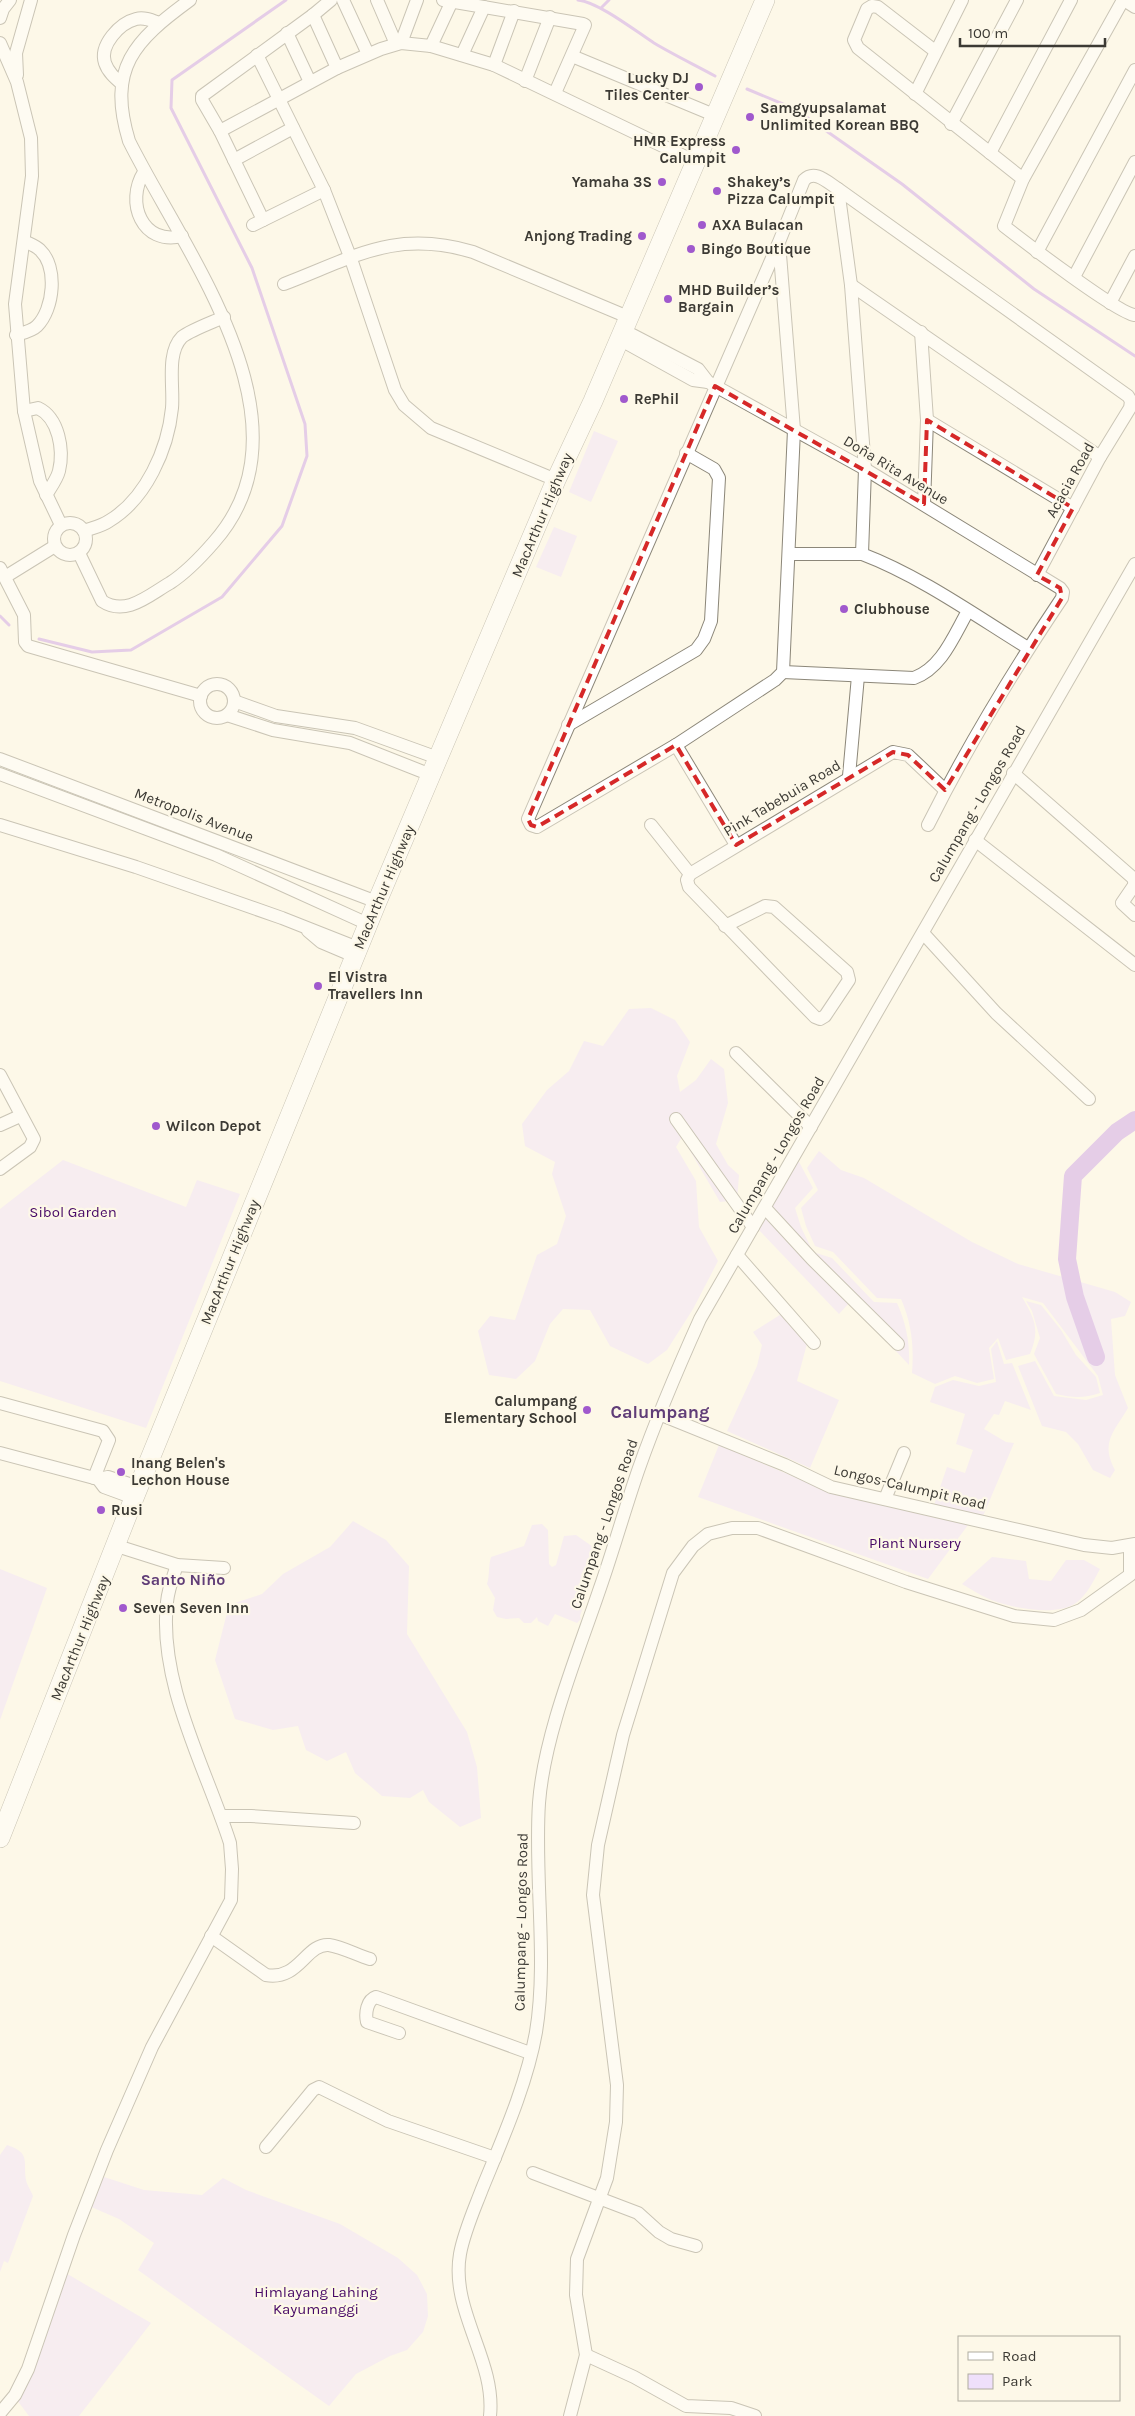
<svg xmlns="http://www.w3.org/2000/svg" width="1135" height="2416" font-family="Karla,sans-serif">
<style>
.green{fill:#efe0fb}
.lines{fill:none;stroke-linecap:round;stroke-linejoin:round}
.stream{stroke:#c79ae7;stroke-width:3}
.river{stroke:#c79ae7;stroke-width:18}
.minor-casing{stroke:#8c8779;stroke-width:14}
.highway-casing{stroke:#8c8779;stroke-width:20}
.minor{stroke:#fff;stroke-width:12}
.highway{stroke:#fff;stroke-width:19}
.marked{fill:none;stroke:#d62828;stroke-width:4;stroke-dasharray:10 6;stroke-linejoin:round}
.poi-dot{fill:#a059cd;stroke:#fdf8e8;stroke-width:2}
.labels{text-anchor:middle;stroke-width:4.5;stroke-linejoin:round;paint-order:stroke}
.poi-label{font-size:15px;font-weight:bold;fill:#3c3a34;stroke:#fdf8e8;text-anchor:start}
.street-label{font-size:15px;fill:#3c3a34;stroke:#fdf8e8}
.park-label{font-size:15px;fill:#470966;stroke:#fdf8e8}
.neighbourhood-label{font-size:16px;font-weight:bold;fill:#603d77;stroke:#fdf8e8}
.quarter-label{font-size:18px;font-weight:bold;fill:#603d77;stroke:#fdf8e8}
</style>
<rect width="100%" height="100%" fill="#fdf8e8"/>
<g class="green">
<path d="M594 431 618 441 591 502 569 492Z"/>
<path d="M554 527 577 536 561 577 536 567Z"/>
<path d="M651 1008 675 1020 690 1042 677 1076 680 1092 696 1080 711 1059 724 1069 728 1103 716 1144 728 1165 739 1175 737 1200 720 1202 682 1137 676 1147 696 1181 699 1227 718 1261 693 1309 667 1350 648 1364 610 1346 590 1310 563 1309 550 1324 535 1361 516 1379 489 1375 478 1331 490 1316 515 1320 537 1255 557 1244 566 1216 552 1174 555 1162 525 1146 522 1124 547 1090 569 1071 584 1041 603 1046 629 1009Z"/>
<path d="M819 1151 841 1170 864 1178 972 1242 1018 1264 1115 1292 1131 1302 1125 1316 1111 1319 1115 1375 1128 1408C1114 1432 1100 1442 1115 1470L1110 1478 1093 1470 1078 1444 1066 1432 1042 1426 1018 1366 1035 1361 1054 1396 1086 1400 1103 1395 1098 1376 1043 1303 1022 1297C1035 1319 1040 1330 1030 1354L1006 1360 998 1338 989 1348 994 1379 977 1383 955 1376 935 1384 912 1373C914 1347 912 1324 901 1299L877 1298 833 1252 815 1246 806 1226 801 1208 818 1190 807 1168Z"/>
<path d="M63 1160 186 1207 197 1180 240 1194 146 1428 0 1381V1209Z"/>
<path d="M798 1160 813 1188 795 1208 801 1227 813 1252 832 1258 874 1302 897 1303C906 1323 910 1343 909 1365L850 1302 839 1314 759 1230Z"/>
<path d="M1026 1301 1041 1305 1061 1330 1076 1355 1096 1377 1100 1393C1085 1398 1073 1398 1056 1394L1034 1354 1040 1338 1032 1311Z"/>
<path d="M783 1313 808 1340 797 1381 839 1400 810 1468 727 1431 757 1366 762 1345 753 1332Z"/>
<path d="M997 1341 1004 1364 1012 1363 1031 1410 1005 1401 999 1415 994 1414 984 1429 1006 1442 1014 1443 983 1516 934 1505 947 1467 965 1473 973 1450 956 1444 965 1414 930 1402 935 1387 953 1380 979 1386 996 1382 991 1349Z"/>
<path d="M719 1445 837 1495 968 1525 928 1579 698 1497Z"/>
<path d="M353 1521 386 1540 409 1566 407 1634 467 1732 477 1767 481 1818 460 1827 429 1802 423 1790 410 1798 382 1796 355 1773 346 1752 327 1761 306 1750 298 1726 273 1730 235 1719 215 1660 229 1605 262 1594 283 1574 330 1547Z"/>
<path d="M542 1524 548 1530 549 1564 552 1567 556 1565 564 1536 576 1535 596 1549 597 1562 584 1569 581 1575 589 1589 580 1616 581 1619 577 1623 555 1614 548 1626 538 1621 537 1617 531 1623H524L519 1618 506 1619 497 1617 493 1610 495 1598 487 1584C490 1574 488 1567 491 1557L524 1546 532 1525Z"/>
<path d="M992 1557 1026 1561 1029 1579 1051 1581 1066 1560H1084L1100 1569C1094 1580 1087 1595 1076 1603 1057 1617 1010 1608 989 1599 980 1595 971 1589 962 1584Z"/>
<path d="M0 1569 47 1588 0 1720Z"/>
<path d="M7 2145C31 2153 23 2161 26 2180 27 2185 31 2191 33 2196L8 2263 4 2261 0 2272V2155Z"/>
<path d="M101 2176 144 2190 202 2195 223 2178 246 2190 340 2224 398 2258 417 2275 427 2294 428 2316 423 2332 407 2350 390 2356 356 2374 329 2406 138 2270 154 2243 119 2219 89 2206Z"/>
<path d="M64 2272 151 2323 79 2416H29L17 2400Z"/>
</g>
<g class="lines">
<g class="stream">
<path d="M578 0C600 3 634 30 654 43 674 55 695 65 715 76"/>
<path d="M602 7 609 0"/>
<path d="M747 89 795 109 902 184 1034 289 1135 356"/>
<path d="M0 616 9 625"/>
<path d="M39 639 92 652 131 650 222 597 282 526 307 456 305 424 252 268 171 108 172 80 286 0"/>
</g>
<path class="river" d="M1096 1357 1075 1297 1067 1259 1073 1176 1117 1132 1135 1120"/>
<defs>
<g id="minor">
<path d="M343 0 368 54"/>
<path d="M377 0 396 44"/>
<path d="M443 0 583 24"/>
<path d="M1123 0 1023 179 1004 226C1022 240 1120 315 1135 315"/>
<path d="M1124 0 1135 7"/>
<path d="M313 15 337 68"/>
<path d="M0 18 3 9 10 0"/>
<path d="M287 33 310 82"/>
<path d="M0 43 17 82 31 138 32 176 15 304 24 411 40 481 61 525"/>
<path d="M401 43 417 0"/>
<path d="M431 46 452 1"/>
<path d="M935 51 878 7 872 6 867 9 854 40 858 48 1023 179"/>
<path d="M257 55 324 190 351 259 395 390 404 405 431 428 556 480"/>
<path d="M462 55 484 7"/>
<path d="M572 56 714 115"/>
<path d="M494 65 514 11"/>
<path d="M17 75 16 53 31 0"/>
<path d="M525 81 550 17"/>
<path d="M122 84C115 78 108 72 105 63 99 45 120 23 136 19 144 17 151 20 159 23"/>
<path d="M555 93 585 25"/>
<path d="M915 94 962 0"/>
<path d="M951 124 1017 0"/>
<path d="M220 131 337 68 381 49 401 43 431 46 494 65 694 161"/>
<path d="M990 153 1071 0"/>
<path d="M234 160 293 128"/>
<path d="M144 172C125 202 142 246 182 236"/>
<path d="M838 189 851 285 865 469 862 554C920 576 976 616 1028 648"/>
<path d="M263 220 220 131 202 100V96L313 15 331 0"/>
<path d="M253 225 324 190"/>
<path d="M779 242 528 819 531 825 537 827 676 745 775 680 783 672 794 430 779 242 804 180C815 169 827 182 838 189L1128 396 1131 401 1130 408 1100 457 1037 575"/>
<path d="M1037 252 1135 70"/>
<path d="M1074 277 1135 162"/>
<path d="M284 284C355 257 395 229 473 252L628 317"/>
<path d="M851 285 1100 457"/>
<path d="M1110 303 1135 256"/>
<path d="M623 330 698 369 708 382"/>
<path d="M921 332 927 420 924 504"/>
<path d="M16 335C23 333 32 331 37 326 54 309 58 267 40 250 36 246 30 244 24 241"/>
<path d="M619 339 693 380 708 382 865 469 1060 588 1063 592 1062 598C1013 671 967 747 928 825"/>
<path d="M24 411 38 408C59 418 64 450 59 471 57 479 51 487 46 495"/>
<path d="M927 420 1073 508"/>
<circle cx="70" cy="539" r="16"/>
<path d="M84 531C92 528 102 526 109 521 146 499 168 449 172 408 174 387 166 353 182 337 191 330 213 322 224 317"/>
<path d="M79 553 102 601C126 617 149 595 170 583 187 572 201 557 214 542 319 423 184 252 129 141 107 68 134 41 190 0"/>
<path d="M789 554H862"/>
<path d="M0 568 24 615 25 642 28 646 201 696"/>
<path d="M5 577 55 546"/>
<path d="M783 672 914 678C942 668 954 635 968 611"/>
<circle cx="217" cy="701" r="17"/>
<path d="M234 701 276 716 355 728 438 758"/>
<path d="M227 715 273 730 350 743 431 775"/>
<path d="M568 725 696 650 704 639 711 621 719 478 714 469 686 453"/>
<path d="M676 745 736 845"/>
<path d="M0 759 377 902"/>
<path d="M1013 773 1133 878 1135 884"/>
<path d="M0 774 216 855 368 924"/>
<path d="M849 776 858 676"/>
<path d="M0 825 136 867 282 918 358 948"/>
<path d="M651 825 690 874"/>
<path d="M975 840 1135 965"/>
<path d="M1135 884 1122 903 1135 915"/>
<path d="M725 926 765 906 774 907 847 972 849 980 825 1016 820 1019 815 1017 689 887 687 880 690 874 893 752 908 755 945 790"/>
<path d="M308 931 321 942 354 956"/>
<path d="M923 933 996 1013 1089 1099"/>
<path d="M736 1053 811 1127"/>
<path d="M0 1075 34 1139 30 1147 0 1169"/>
<path d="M676 1119 753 1227"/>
<path d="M0 1125 20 1116"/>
<path d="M765 1208 812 1259 898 1344"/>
<path d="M737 1255 814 1343"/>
<path d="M0 1403 103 1431 109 1440 94 1478"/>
<path d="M659 1414 785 1465 831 1487 1084 1545 1112 1548 1135 1544"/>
<path d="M0 1453 98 1479 108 1477 138 1487"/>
<path d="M98 1479 104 1487 134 1498"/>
<path d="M885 1499 904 1453"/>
<path d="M117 1546 177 1565 224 1568"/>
<path d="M221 1816H251L354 1823"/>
<path d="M211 1936 266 1975C299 1981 306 1943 329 1945 342 1947 357 1955 370 1959"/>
<path d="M399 2033 367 2022C365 2013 367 2000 376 1997L530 2053"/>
<path d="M266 2147 313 2090 319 2087 388 2121 495 2158"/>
<path d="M533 2173 638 2213 659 2232 671 2239 696 2246"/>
<path d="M586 2355 634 2377 686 2406 731 2408 755 2416"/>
<path d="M0 2413 15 2395 28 2369 74 2235 107 2150 152 2047 231 1900 232 1869 230 1843C206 1768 158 1683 167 1602 168 1590 173 1577 177 1565"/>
<path d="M490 2416C496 2360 450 2311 460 2254 464 2232 474 2210 482 2189 502 2140 527 2084 536 2032 548 1960 534 1877 539 1803 544 1735 578 1653 600 1588 614 1548 625 1508 639 1468 657 1417 678 1368 700 1319L1135 564"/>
<path d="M570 2416 586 2355 576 2295 577 2259 607 2178 616 2122 617 2085 593 1895 598 1845 623 1735 673 1573 693 1546 708 1534 732 1528H758L906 1582 1014 1616 1054 1620 1081 1610 1130 1575V1546"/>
</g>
<path id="highway" d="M0 1838 134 1498 377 902 556 480 593 401 765 0"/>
</defs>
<use href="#minor" class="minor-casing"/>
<use href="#highway" class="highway-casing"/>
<use href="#minor" class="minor"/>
<use href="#highway" class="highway"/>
</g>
<path d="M0 0H1135V2416H0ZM715 386 924 504 927 420 1073 508 1037 575 1060 588 1062 598 945 790 908 755 893 752 736 845 676 745 537 827 531 825 528 819Z" fill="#fdf8e8" fill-opacity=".55" fill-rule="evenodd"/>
<path class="marked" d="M715 386 924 504 927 420 1073 508 1037 575 1060 588 1062 598 945 790 908 755 893 752 736 845 676 745 537 827 531 825 528 819Z"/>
<g class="poi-dot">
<circle cx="699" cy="87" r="5"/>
<circle cx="750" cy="117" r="5"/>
<circle cx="736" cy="150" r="5"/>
<circle cx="662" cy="182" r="5"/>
<circle cx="717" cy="191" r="5"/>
<circle cx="702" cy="225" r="5"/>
<circle cx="642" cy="236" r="5"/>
<circle cx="691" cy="249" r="5"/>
<circle cx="668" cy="299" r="5"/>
<circle cx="624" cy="399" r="5"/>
<circle cx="844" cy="609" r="5"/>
<circle cx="318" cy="986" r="5"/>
<circle cx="156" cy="1126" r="5"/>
<circle cx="587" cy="1410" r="5"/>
<circle cx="121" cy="1472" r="5"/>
<circle cx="101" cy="1510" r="5"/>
<circle cx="123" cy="1608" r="5"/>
</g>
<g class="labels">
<g class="poi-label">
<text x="689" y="83" text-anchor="end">Lucky DJ<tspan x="689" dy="17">Tiles Center</tspan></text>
<text x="760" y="113">Samgyupsalamat<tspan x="760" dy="17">Unlimited Korean BBQ</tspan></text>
<text x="726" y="146" text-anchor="end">HMR Express<tspan x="726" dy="17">Calumpit</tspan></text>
<text x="652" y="187" text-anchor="end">Yamaha 3S</text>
<text x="727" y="187">Shakey’s<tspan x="727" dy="17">Pizza Calumpit</tspan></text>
<text x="712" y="230">AXA Bulacan</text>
<text x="632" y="241" text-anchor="end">Anjong Trading</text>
<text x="701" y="254">Bingo Boutique</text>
<text x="678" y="295">MHD Builder’s<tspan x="678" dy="17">Bargain</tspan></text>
<text x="634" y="404">RePhil</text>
<text x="854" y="614">Clubhouse</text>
<text x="328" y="982">El Vistra<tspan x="328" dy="17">Travellers Inn</tspan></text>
<text x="166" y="1131">Wilcon Depot</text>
<text x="577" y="1406" text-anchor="end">Calumpang<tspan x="577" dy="17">Elementary School</tspan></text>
<text x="131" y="1468">Inang Belen's<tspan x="131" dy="17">Lechon House</tspan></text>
<text x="111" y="1515">Rusi</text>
<text x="133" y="1613">Seven Seven Inn</text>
</g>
<g class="street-label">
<text transform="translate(896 470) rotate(31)" y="5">Doña Rita Avenue</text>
<text transform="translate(1070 480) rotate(-61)" y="5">Acacia Road</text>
<text transform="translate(542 515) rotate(-67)" y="5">MacArthur Highway</text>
<text transform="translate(782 798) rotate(-31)" y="5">Pink Tabebuia Road</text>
<text transform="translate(977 804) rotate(-60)" y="5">Calumpang - Longos Road</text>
<text transform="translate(194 815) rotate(21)" y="5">Metropolis Avenue</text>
<text transform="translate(384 887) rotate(-67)" y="5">MacArthur Highway</text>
<text transform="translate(776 1155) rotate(-60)" y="5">Calumpang - Longos Road</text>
<text transform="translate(230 1262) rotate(-68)" y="5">MacArthur Highway</text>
<text transform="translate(910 1487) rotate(13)" y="5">Longos-Calumpit Road</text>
<text transform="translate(604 1524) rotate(-71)" y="5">Calumpang - Longos Road</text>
<text transform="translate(80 1638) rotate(-68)" y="5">MacArthur Highway</text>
<text transform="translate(521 1922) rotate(-89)" y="5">Calumpang - Longos Road</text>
</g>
<g class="park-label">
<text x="73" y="1217">Sibol Garden</text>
<text x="915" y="1548">Plant Nursery</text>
<text x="316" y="2297">Himlayang Lahing<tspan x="316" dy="17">Kayumanggi</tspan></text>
</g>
<g class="neighbourhood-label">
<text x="183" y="1585">Santo Niño</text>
</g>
<g class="quarter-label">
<text x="660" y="1418">Calumpang</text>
</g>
</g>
<rect x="958" y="2336" width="162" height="65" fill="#fdf8e8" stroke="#b0aca0"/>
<rect x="968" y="2352" width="25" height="8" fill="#ffffff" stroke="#b0aca0"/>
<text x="1002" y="2361" font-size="15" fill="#3c3a34">Road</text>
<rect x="968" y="2374" width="25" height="15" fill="#efe0fb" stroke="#b0aca0"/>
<text x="1002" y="2386" font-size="15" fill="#3c3a34">Park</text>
<path d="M960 38v8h145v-8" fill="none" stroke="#3c3a34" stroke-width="2.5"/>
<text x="968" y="38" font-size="15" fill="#3c3a34" stroke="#fdf8e8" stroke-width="4" paint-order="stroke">100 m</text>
</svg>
